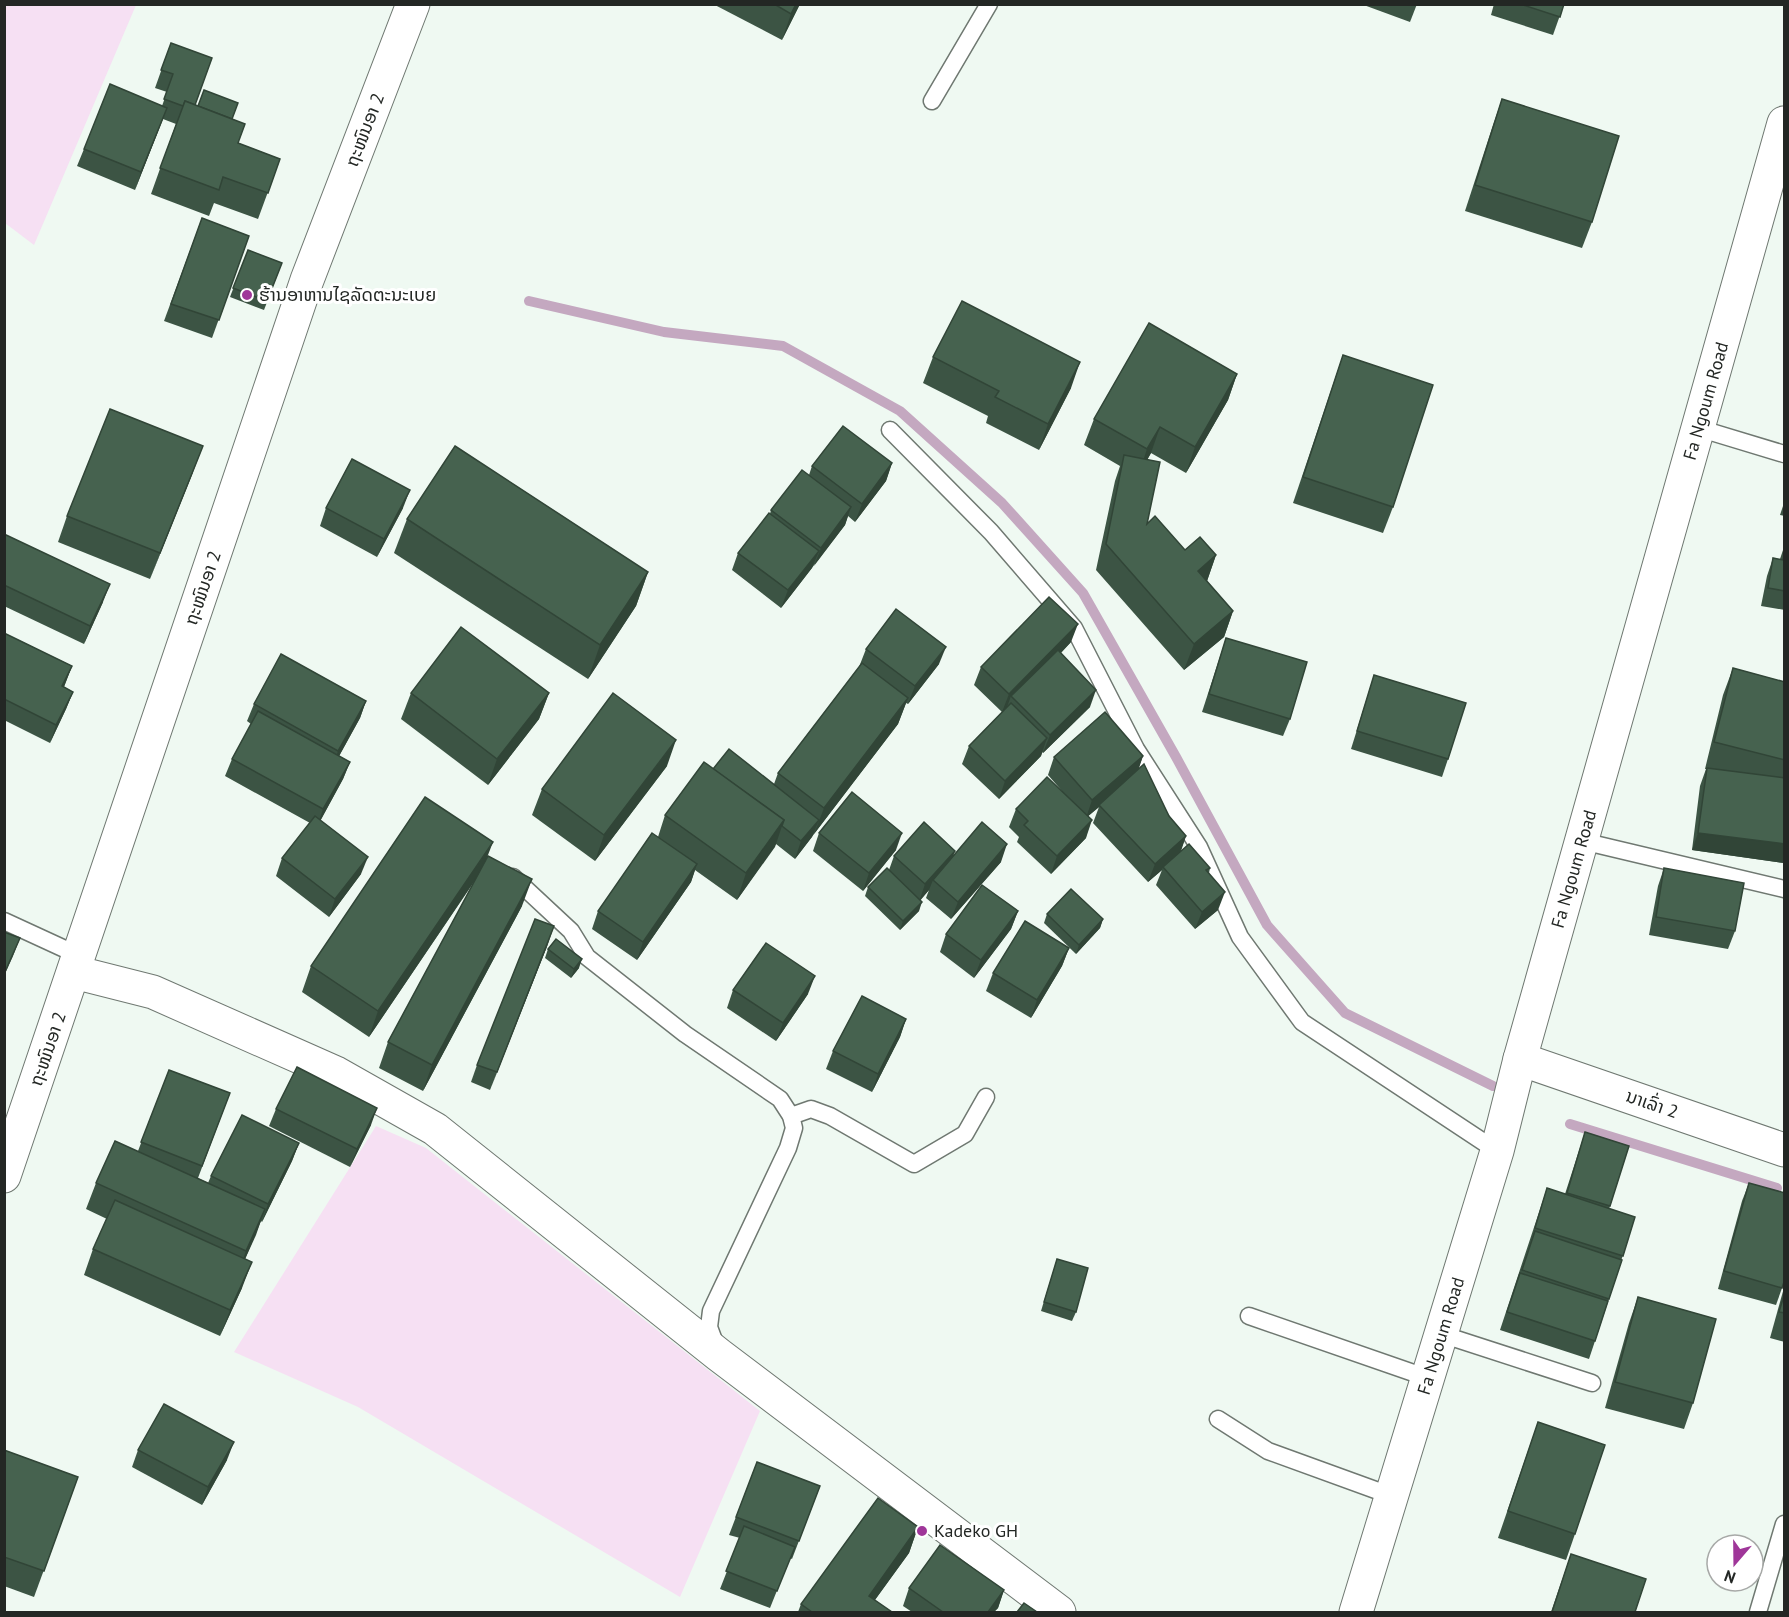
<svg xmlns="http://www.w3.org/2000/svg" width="1789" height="1617" font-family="'PT Sans','Noto Sans Lao',sans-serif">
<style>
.green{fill:#f6e0f3}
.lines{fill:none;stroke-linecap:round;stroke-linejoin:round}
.stream{stroke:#c4a8c0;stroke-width:10}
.service-casing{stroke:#6f7871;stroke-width:19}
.minor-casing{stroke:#6f7871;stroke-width:35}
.service{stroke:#fff;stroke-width:16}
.minor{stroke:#fff;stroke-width:33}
.wall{fill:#3c5444}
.shaded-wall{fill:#314537}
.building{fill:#46624f;stroke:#314537;stroke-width:1.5}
.poi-dot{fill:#9f3699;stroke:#fff;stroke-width:2}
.labels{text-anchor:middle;stroke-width:6;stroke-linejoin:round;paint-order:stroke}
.street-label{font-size:18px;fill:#232724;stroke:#fff}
.poi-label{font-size:18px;fill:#232724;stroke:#fff;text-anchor:start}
</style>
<rect width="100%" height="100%" fill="#eff9f2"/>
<g class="green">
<path d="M4 5H136L34 245 5 223Z"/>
<path d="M376 1126 426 1148 760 1411 680 1597 358 1407 234 1352Z"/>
</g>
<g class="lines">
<g class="stream">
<path d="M529 301 664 332 783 346 900 411 1002 503 1083 593 1176 757 1267 925 1345 1013 1493 1086"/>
<path d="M1570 1124 1777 1188"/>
</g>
<defs>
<g id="service">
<path d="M932 101 989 4"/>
<path d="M1698 428 1784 454"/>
<path d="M890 430 991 532 1074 628 1136 749 1199 847 1240 937 1302 1022 1497 1151"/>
<path d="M1582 841 1784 889"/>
<path d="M513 877 571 931 587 957 685 1034 780 1099 791 1116 794 1128 788 1148 711 1311 709 1327 716 1346"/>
<path d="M4 921 80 956"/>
<path d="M791 1116 811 1109 830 1116 914 1164 965 1134 986 1097"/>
<path d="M1249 1316 1428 1378"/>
<path d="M1441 1334 1592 1383"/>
<path d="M1218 1419 1268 1451 1392 1496"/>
<path d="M1758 1612 1784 1524"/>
</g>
<g id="minor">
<path d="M74 972 153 992 336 1073 435 1129 719 1355 1059 1612"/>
<path d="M1520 1059 1784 1150"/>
<path d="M4 1176 307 280 413 4"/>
<path d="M1356 1612 1497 1151 1520 1059 1784 123"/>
</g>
</defs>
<use href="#service" class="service-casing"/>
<use href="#minor" class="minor-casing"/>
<use href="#service" class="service"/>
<use href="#minor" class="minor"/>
</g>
<g class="wall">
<path d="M713 4H800L782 40Z"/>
<path d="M1361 4H1417L1410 22Z"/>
<path d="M1494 4H1564L1553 35 1491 15Z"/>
<path d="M171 43 195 105 232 119 238 143 280 159 258 219 214 203 209 216 151 194 176 124 163 119 135 190 77 166 84 149 162 106 167 92 155 88Z"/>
<path d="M1502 99 1592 222 1582 248 1465 211 1493 125Z"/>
<path d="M202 218 249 236 212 338 164 321Z"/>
<path d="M248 250 282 263 264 310 230 297Z"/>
<path d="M1343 355 1393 507 1383 533 1293 503Z"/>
<path d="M933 357 1071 388 1039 450 986 423 988 416 923 383Z"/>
<path d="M1237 374 1228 400 1186 473 1151 453 1147 460V524L1185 550 1216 555 1207 581 1233 611 1224 637 1184 670 1096 570 1115 481 1120 466 1084 445 1094 419Z"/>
<path d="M892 463 886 481 855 522 848 516 845 525 781 608 732 570 738 553 770 514 771 510 809 475 812 466Z"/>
<path d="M193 472 150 579 58 542 67 516Z"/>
<path d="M1785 500V516L1780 515Z"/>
<path d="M326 508H403L377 557 320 526Z"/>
<path d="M407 519 648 572 636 606 588 679 394 553Z"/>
<path d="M4 534 103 602 84 644 4 606Z"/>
<path d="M1785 544V610L1761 606 1767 576 1773 558 1780 559Z"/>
<path d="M4 633 72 666 64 687 73 692 66 709 50 743 4 720Z"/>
<path d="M1226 638 1290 719 1283 736 1202 712Z"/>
<path d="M1071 642 1061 653 1090 707 1043 753 1042 752 1041 756 999 799 962 764 969 746 1002 712 974 685 981 667Z"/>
<path d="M866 649 939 664 908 704 906 703 898 724 795 859 776 844 737 900 695 870 691 882 637 960 592 929 598 911 658 837 665 815 713 769 774 784 778 773 859 667Z"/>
<path d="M1733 668 1785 682 1784 863 1692 850 1700 786 1706 769H1705L1723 695Z"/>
<path d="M1374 675 1448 759 1442 777 1351 749Z"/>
<path d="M411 693H549L539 719 488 785 401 719Z"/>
<path d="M366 701 360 718 339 756 350 762 343 779 320 821 361 874 329 917 276 876 282 858 310 823 225 776 232 759 251 724 247 721 254 704Z"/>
<path d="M1143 756 1138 769 1169 816 1186 836 1180 852 1210 868 1209 873 1218 910 1195 929 1156 885 1162 870 1148 882 1093 823 1099 807 1088 816 1086 838 1051 874 1017 842 1019 837 1009 827 1016 809 1062 791 1048 775 1054 757Z"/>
<path d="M667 766 595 861 532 815 542 789Z"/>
<path d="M819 833 896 850 863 891 813 851Z"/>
<path d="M954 855 1001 862 951 919 926 898 929 890 920 900 919 911 900 930 865 896 868 887 889 870 894 856Z"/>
<path d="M487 860 522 906 423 1091 379 1068 388 1042 476 879 369 1037 302 992 311 966Z"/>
<path d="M1664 868 1735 931 1728 949 1649 935 1658 886Z"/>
<path d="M1018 911 1011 929 974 978 940 952 946 934Z"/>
<path d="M1047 914 1103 919 1100 928 1076 954 1044 923Z"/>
<path d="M548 944 490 1090 471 1082 477 1065Z"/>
<path d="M1069 948 1062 966 1031 1018 986 991 993 973Z"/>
<path d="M548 949 579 968 571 978 545 958Z"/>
<path d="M733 990 808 994 776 1041 727 1008Z"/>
<path d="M906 1019 900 1037 872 1092 826 1069 833 1051Z"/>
<path d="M169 1070 230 1093 198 1178 208 1183 211 1176 299 1143 292 1161 262 1222 261 1221 245 1259 242 1288 220 1336 84 1275 93 1249 107 1219 86 1209 96 1183 138 1151Z"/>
<path d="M276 1109 371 1125 350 1167 269 1126Z"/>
<path d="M1585 1132 1629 1146 1609 1209 1635 1217 1609 1299 1589 1359 1500 1330 1547 1188 1565 1194Z"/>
<path d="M1749 1183 1782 1288 1776 1305 1718 1289 1742 1201Z"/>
<path d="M1057 1259 1076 1312 1072 1321 1041 1311Z"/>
<path d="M1785 1284V1342L1770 1338Z"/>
<path d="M1638 1297 1693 1403 1684 1429 1605 1408 1629 1323Z"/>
<path d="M1538 1422 1575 1534 1566 1560 1498 1538Z"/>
<path d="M4 1450 78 1477 34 1597 4 1586Z"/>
<path d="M138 1450 227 1460 202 1505 132 1467Z"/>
<path d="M757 1462 820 1486 792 1559 790 1558 770 1608 720 1589 740 1538 729 1535Z"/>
<path d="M918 1527 909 1553 875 1600 892 1612H798L801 1604Z"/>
<path d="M1571 1554 1635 1612H1551Z"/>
<path d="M909 1588 1004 1590 998 1608 994 1612H912L903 1606Z"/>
</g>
<g class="shaded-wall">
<path d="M796 4H800L782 40 791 14Z"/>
<path d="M167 108 160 126 135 190 141 172Z"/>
<path d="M1080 362 1071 388 1039 450 1048 424Z"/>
<path d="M1237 374 1228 400 1186 473 1195 447Z"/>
<path d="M1160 427 1151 453 1138 476 1147 449Z"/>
<path d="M203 446 193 472 150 579 160 553Z"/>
<path d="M892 463 886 481 855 522 862 504Z"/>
<path d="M410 490 403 508 377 557 384 539Z"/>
<path d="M851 507 845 525 814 566 821 548Z"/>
<path d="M819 551 812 568 781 608 788 590Z"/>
<path d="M1216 555 1207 581 1198 571Z"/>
<path d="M648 572 636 606 588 679 600 645Z"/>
<path d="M110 584 103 602 84 644 90 626Z"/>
<path d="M1233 611 1224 637 1184 670 1194 644Z"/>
<path d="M1078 624 1071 642 1015 700 1011 696 1007 707 1002 712 1009 694Z"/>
<path d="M946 647 939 664 908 704 915 686Z"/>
<path d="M72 666 65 684 56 704 62 686Z"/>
<path d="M1096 690 1090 707 1043 753 1050 735Z"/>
<path d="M73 692 66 709 50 743 56 725Z"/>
<path d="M549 693 539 719 488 785 497 759Z"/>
<path d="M908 698 898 724 814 834 824 808Z"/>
<path d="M366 701 360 718 332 769 338 751Z"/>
<path d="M1047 738 1041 756 999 799 1005 781Z"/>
<path d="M676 740 667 766 595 861 604 835Z"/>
<path d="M1143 756 1137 774 1099 805V807L1086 818 1092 800Z"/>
<path d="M350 762 343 779 317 827 323 809Z"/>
<path d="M784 820 775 847 737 900 746 873Z"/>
<path d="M819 820 812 837 795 859 801 841Z"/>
<path d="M1092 820 1086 838 1051 874 1057 856Z"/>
<path d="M902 833 896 850 863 891 869 873Z"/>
<path d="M1698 833 1785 844 1784 863 1692 850Z"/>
<path d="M1186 836 1180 854 1163 867 1162 870 1148 882 1155 864Z"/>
<path d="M493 842 483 868 369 1037 378 1011Z"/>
<path d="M1007 844 1001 862 951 919 958 902Z"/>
<path d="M955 851 949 869 933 880 929 890 919 902 925 884Z"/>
<path d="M368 857 361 874 329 917 335 899Z"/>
<path d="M697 864 691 882 637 960 643 942Z"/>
<path d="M532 879 522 906 423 1091 432 1065Z"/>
<path d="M1225 892 1218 910 1195 929 1202 912Z"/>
<path d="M922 902 919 911 900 930 903 921Z"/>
<path d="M1018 911 1011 929 974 978 981 960Z"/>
<path d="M1103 919 1100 928 1076 954 1079 945Z"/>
<path d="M554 926 548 944 490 1090 497 1072Z"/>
<path d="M20 938 13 956 4 976V974Z"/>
<path d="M1069 948 1062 966 1031 1018 1037 1000Z"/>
<path d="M582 959 579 968 571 978 574 969Z"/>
<path d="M815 976 808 994 776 1041 783 1023Z"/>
<path d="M906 1019 900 1037 872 1092 878 1074Z"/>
<path d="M377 1108 371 1125 350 1167 357 1149Z"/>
<path d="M299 1143 292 1161 262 1222 268 1204Z"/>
<path d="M265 1209 256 1235 237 1277 246 1251Z"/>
<path d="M252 1262 242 1288 220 1336 230 1310Z"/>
<path d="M234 1442 227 1460 202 1505 208 1487Z"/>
<path d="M918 1527 909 1553 866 1612 869 1596Z"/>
<path d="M1004 1590 998 1608 994 1612H988Z"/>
</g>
<g class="building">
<path d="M774 4H796L791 14Z"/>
<path d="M1520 4H1564L1560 17Z"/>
<path d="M171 43 212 58 195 105 185 101 183 106 164 99 173 74 161 70Z"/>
<path d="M110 84 167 108 141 172 84 149Z"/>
<path d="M204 90 238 103 232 119 198 106Z"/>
<path d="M1502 99 1619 136 1592 222 1475 185Z"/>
<path d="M185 101 245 124 238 143 280 159 268 193 223 177 219 190 160 168Z"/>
<path d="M202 218 249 236 219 320 171 304Z"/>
<path d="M248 250 282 263 267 301 233 288Z"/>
<path d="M962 301 1080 362 1048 424 995 397 999 391 933 357Z"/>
<path d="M1149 323 1237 374 1195 447 1160 427 1147 449 1094 419Z"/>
<path d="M1343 355 1433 385 1393 507 1303 477Z"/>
<path d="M110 409 203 446 160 553 67 516Z"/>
<path d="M843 426 892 463 862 504 812 466Z"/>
<path d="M455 446 648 572 600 645 407 519Z"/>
<path d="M1124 455 1160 462 1147 524 1155 516 1185 550 1200 537 1216 555 1198 571 1233 611 1194 644 1106 544Z"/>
<path d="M352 459 410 490 384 539 326 508Z"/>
<path d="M802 470 851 507 821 548 771 510Z"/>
<path d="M769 513 819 551 788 590 738 553Z"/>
<path d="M4 534 110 584 90 626 4 585Z"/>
<path d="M1785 553V591L1768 588 1773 558 1783 560Z"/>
<path d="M1049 597 1078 624 1009 694 981 667Z"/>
<path d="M896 609 946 647 915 686 866 649Z"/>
<path d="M461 627 549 693 497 759 411 693Z"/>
<path d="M4 633 72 666 62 686 73 692 56 725 4 699Z"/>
<path d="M1226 638 1307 662 1290 719 1209 694Z"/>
<path d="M1058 650 1096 690 1050 735 1011 696Z"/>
<path d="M281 654 366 701 338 751 254 704Z"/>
<path d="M862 663 908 698 824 808 778 773Z"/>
<path d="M1733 668 1785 682V760L1714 742Z"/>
<path d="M1374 675 1466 703 1448 759 1357 731Z"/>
<path d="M613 693 676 740 604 835 542 789Z"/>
<path d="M1011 703 1047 738 1005 781 969 746Z"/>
<path d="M258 711 350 762 323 809 232 759Z"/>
<path d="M1105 712 1143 756 1092 800 1054 757Z"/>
<path d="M729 749 819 820 801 841 782 826 784 820 713 769Z"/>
<path d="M704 762 784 820 746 873 665 815Z"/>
<path d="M1144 764 1169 816 1186 836 1155 864 1099 805Z"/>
<path d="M1707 768 1785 778V844L1698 833Z"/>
<path d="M1047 777 1092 820 1057 856 1024 825 1028 821 1016 809Z"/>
<path d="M852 792 902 833 869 873 819 833Z"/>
<path d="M425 797 493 842 378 1011 311 966Z"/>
<path d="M315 816 368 857 335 899 282 858Z"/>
<path d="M924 822 955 851 925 884 894 856Z"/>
<path d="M982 822 1007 844 958 902 933 880Z"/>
<path d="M652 833 697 864 643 942 598 911Z"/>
<path d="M1189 844 1210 868 1206 870 1225 892 1202 912 1163 867Z"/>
<path d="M488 856 532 879 432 1065 388 1042Z"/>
<path d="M887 868 922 902 903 921 868 887Z"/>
<path d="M1664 868 1744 883 1735 931 1656 917Z"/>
<path d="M982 885 1018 911 981 960 946 934Z"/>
<path d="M1071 889 1103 919 1079 945 1047 914Z"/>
<path d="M535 919 554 926 497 1072 477 1065Z"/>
<path d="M1025 921 1069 948 1037 1000 993 973Z"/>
<path d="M4 932 20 938 4 974Z"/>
<path d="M556 939 582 959 574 969 548 949Z"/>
<path d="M766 943 815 976 783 1023 733 990Z"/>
<path d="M862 996 906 1019 878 1074 833 1051Z"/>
<path d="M297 1067 377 1108 357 1149 276 1109Z"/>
<path d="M169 1070 230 1093 202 1166 141 1142Z"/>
<path d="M242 1115 299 1143 268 1204 211 1176Z"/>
<path d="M1585 1132 1629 1146 1610 1206 1567 1193Z"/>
<path d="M115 1141 265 1209 246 1251 96 1183Z"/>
<path d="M1749 1183 1785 1193V1279L1782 1288 1724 1271Z"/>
<path d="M1547 1188 1635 1217 1623 1256 1535 1228Z"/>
<path d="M115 1200 252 1262 230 1310 93 1249Z"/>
<path d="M1535 1231 1622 1260 1609 1299 1522 1270Z"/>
<path d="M1057 1259 1088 1268 1076 1312 1044 1302Z"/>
<path d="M1520 1273 1608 1301 1595 1341 1507 1312Z"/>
<path d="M1785 1292V1313L1779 1312Z"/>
<path d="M1638 1297 1716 1319 1693 1403 1615 1382Z"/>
<path d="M164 1404 234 1442 208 1487 138 1450Z"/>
<path d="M1538 1422 1605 1445 1575 1534 1508 1511Z"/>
<path d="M4 1450 78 1477 44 1571 4 1557Z"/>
<path d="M757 1462 820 1486 799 1541 736 1517Z"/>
<path d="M878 1498 918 1527 869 1596 892 1612H812L801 1604Z"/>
<path d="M744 1526 795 1547 777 1591 726 1571Z"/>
<path d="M940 1545 1004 1590 988 1612H943L909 1588Z"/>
<path d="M1571 1554 1646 1579 1635 1612H1552Z"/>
<path d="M1024 1603 1037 1612H1017Z"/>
</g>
<g class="poi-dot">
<circle cx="247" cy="295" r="6"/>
<circle cx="922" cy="1531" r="6"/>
</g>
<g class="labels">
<g class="street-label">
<text transform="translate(365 130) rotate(-69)" y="6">ຖະໜົນອາ 2</text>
<text transform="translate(1706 401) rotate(-74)" y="6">Fa Ngoum Road</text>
<text transform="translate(203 588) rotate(-71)" y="6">ຖະໜົນອາ 2</text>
<text transform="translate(1574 869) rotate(-74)" y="6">Fa Ngoum Road</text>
<text transform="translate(48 1049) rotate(-71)" y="6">ຖະໜົນອາ 2</text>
<text transform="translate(1652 1104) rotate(19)" y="6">ນາເລົ່າ 2</text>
<text transform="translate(1441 1336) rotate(-73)" y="6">Fa Ngoum Road</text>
</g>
<g class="poi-label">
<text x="259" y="301">ຮ້ານອາຫານໄຊລັດຕະນະເບຍ</text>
<text x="934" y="1537">Kadeko GH</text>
</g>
</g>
<rect width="1789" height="1617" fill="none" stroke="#232724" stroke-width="12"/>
<g transform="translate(1735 1563) rotate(200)"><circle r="28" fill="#ffffff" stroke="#a7a9a7" stroke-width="1.5"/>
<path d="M0-4.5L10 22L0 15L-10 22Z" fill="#9f3699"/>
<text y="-9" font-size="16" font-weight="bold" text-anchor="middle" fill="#232724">N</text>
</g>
</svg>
